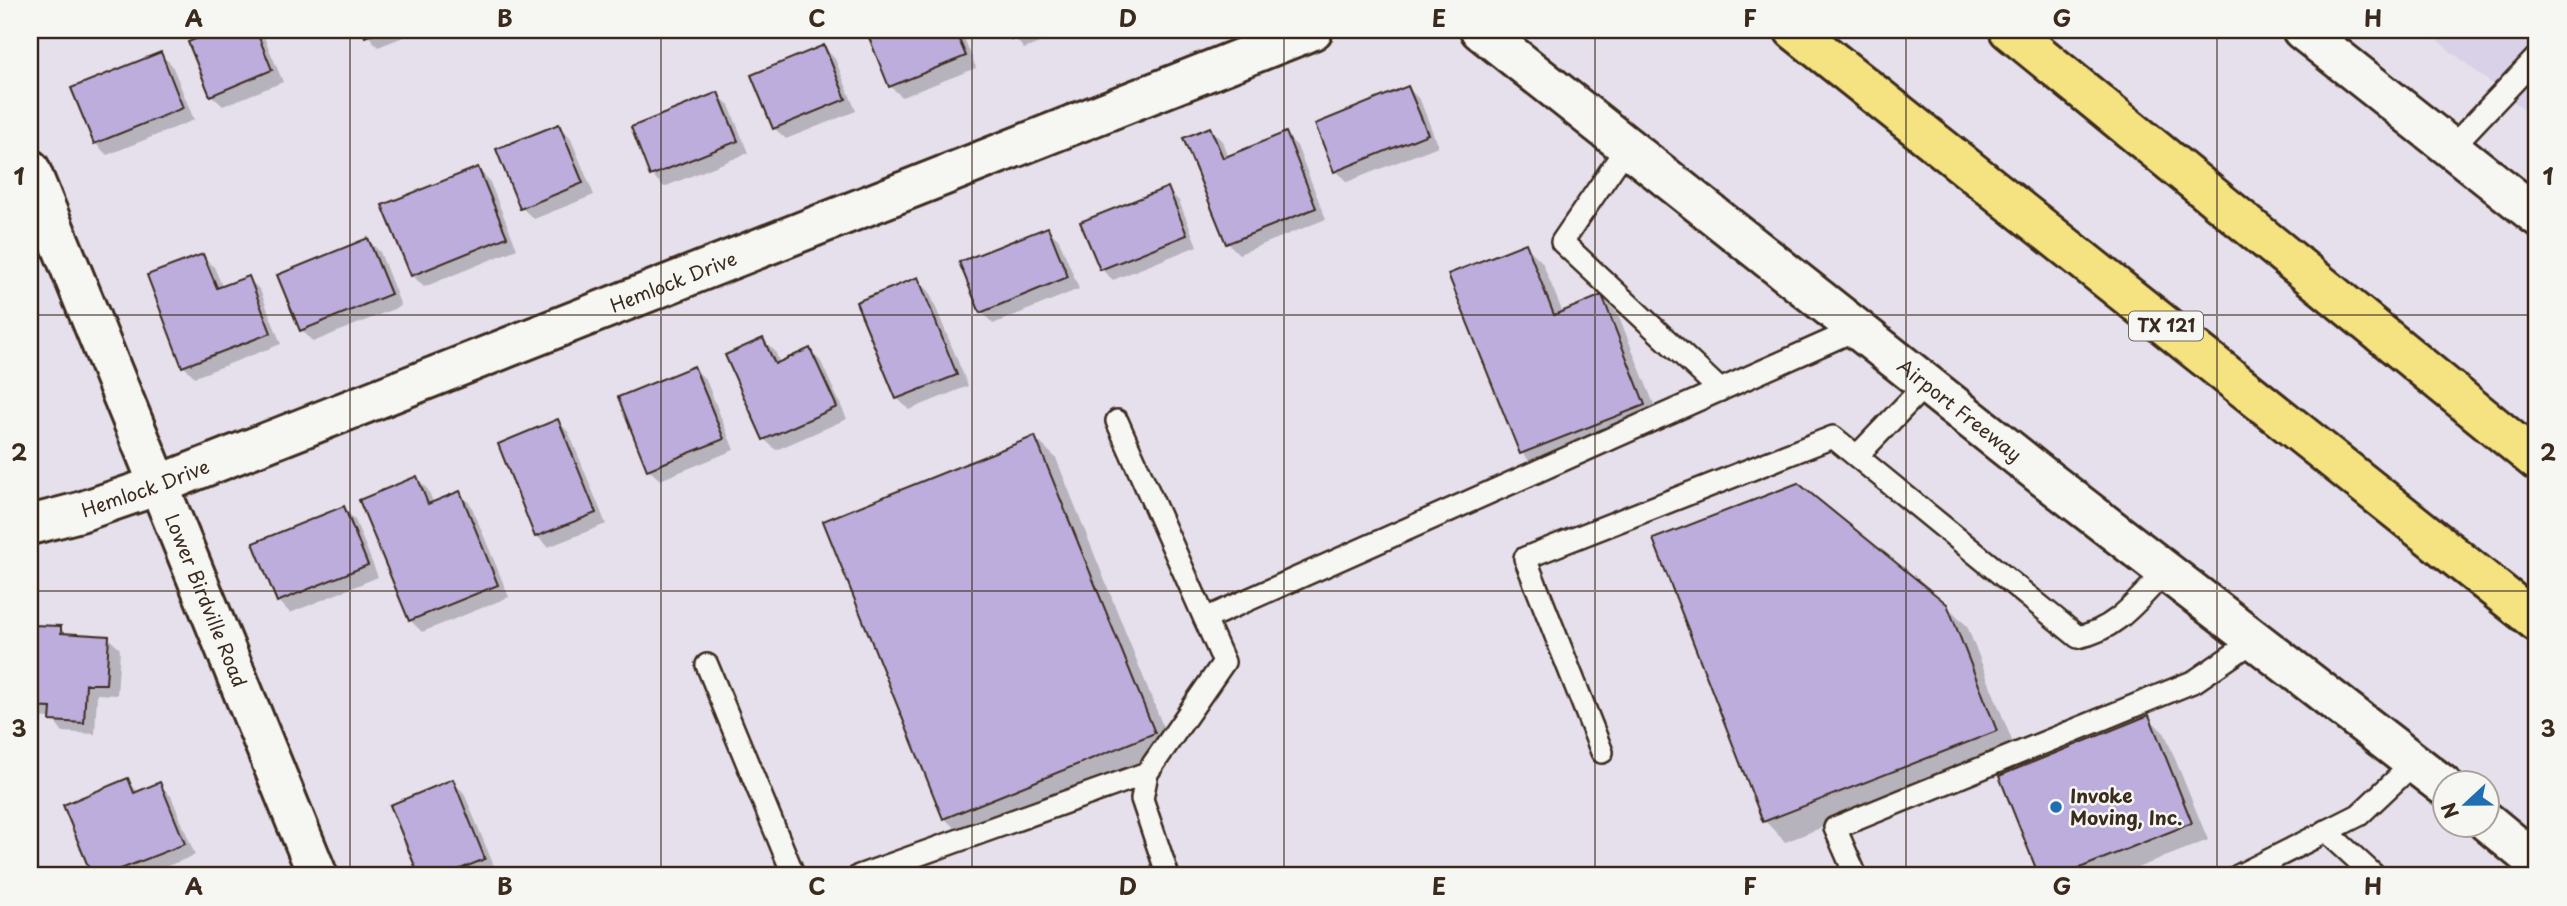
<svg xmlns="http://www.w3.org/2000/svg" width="2567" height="906" font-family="'Playpen Sans',sans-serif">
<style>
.built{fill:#d9d1e8}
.shadow{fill:#0003}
.building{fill:#bdaddd;stroke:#3b2a1e;stroke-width:2}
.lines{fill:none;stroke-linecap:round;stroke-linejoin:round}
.lane-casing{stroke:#3b2a1e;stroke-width:26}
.street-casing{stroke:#3b2a1e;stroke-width:44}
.secondary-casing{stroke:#3b2a1e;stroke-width:44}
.highway-casing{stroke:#3b2a1e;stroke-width:44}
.lane{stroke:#f6f6f2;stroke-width:21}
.street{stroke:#f6f6f2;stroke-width:38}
.secondary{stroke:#f6f6f2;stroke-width:38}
.highway{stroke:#f5e382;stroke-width:38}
.grid{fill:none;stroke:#3b2a1e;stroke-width:2;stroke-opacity:0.55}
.poi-dot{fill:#1f6fb2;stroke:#f6f6f2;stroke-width:2.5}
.labels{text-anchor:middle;stroke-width:5;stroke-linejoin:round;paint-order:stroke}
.shield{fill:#f6f6f2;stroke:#73675e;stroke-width:2}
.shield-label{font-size:18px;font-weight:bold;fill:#3b2a1e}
.street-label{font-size:19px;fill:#3b2a1e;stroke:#f6f6f2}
.poi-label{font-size:19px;font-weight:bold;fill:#3b2a1e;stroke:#f6f6f2;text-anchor:start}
.neatline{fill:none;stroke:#3b2a1e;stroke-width:2.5}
.grid-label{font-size:23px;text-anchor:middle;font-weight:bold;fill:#3b2a1e}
</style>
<rect width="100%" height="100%" fill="#e5e0ec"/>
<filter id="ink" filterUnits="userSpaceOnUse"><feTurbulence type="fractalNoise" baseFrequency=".0143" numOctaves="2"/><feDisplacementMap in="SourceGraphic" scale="14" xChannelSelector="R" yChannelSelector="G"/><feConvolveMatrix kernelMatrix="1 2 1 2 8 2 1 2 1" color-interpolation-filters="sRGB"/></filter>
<g filter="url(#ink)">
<path class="built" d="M2424 30H2537V120Z"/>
<g class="shadow">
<path d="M223 30H261L283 82 223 106 211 95 190 43Z"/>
<path d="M364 30H421L378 47Z"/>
<path d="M867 30H961L976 68 902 97 890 86Z"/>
<path d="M1009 30H1072L1024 49Z"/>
<path d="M824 47 835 59 856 111 786 139 774 128Z"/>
<path d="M160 54 172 65 194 120 107 155 95 143Z"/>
<path d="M1408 88 1420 100 1438 146 1347 182 1336 171Z"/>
<path d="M717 94 729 105 748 153 664 187 652 175Z"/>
<path d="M559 126 570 137 594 195 534 219 522 208Z"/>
<path d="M1210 129 1222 141 1228 157 1285 134 1297 146 1326 219 1239 254 1228 243Z"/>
<path d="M478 169 489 180 517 249 424 287 412 275Z"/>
<path d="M1167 189 1179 201 1197 246 1113 280 1101 269Z"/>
<path d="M1047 229 1059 240 1079 289 993 324 982 312Z"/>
<path d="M368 240 380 252 401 306 313 342 302 330Z"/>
<path d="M1525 245 1542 262 1563 313 1601 297 1618 314 1661 422 1538 470 1522 453Z"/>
<path d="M203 256 214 267 223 288 248 278 260 290 281 344 195 377 183 366Z"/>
<path d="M917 279 929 291 968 386 909 410 897 398Z"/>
<path d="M763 340 775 351 780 364 810 350 821 362 847 419 776 450 764 439Z"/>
<path d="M694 368 706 380 734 450 660 480 648 469Z"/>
<path d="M558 421 569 433 606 524 548 547 537 536Z"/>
<path d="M1035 438 1056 458 1174 754 965 838 944 818Z"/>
<path d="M417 478 428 490 434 504 460 493 471 505 509 597 422 632 410 620Z"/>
<path d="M344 508 355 520 378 577 290 613 279 601Z"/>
<path d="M1946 605 1967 626 2016 751 1785 842 1765 821Z"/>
<path d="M30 626 60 628 68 636 108 638 120 649 117 695 97 694 95 734 63 732 52 718 30 717Z"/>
<path d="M2148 717 2165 734 2208 840 2117 876H2041L2001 777Z"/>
<path d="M127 780 139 793 159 784 171 796 195 855 143 876H94L65 805Z"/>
<path d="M452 781 464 793 496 871 482 876H421L392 805Z"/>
</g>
<g class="building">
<path d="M218 30H256L272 70 210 96 188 42Z"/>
<path d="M362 30H382L365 37Z"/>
<path d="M866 30H955L966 56 889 87Z"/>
<path d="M1007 30H1033L1011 39Z"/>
<path d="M824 45 846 99 773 129 751 75Z"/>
<path d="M161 52 183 108 94 144 71 88Z"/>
<path d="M1408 86 1428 134 1334 172 1315 124Z"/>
<path d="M718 92 738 141 650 176 631 127Z"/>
<path d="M559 124 583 183 520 209 496 149Z"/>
<path d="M1210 127 1223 158 1286 132 1316 208 1226 244 1183 138Z"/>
<path d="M478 167 507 237 411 276 382 205Z"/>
<path d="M1168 187 1187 235 1100 270 1080 222Z"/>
<path d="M1048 227 1068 277 980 313 959 262Z"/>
<path d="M368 238 391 294 300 331 277 275Z"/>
<path d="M1526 243 1554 315 1602 295 1645 405 1520 454 1448 274Z"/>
<path d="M203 254 217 288 249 276 271 333 182 367 147 275Z"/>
<path d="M918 277 957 375 896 399 856 302Z"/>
<path d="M763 338 775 364 810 348 837 407 763 440 725 355Z"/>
<path d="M694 366 724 439 647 470 618 397Z"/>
<path d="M558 419 596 513 535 537 498 444Z"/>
<path d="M1035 436 1155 733 943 819 823 521Z"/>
<path d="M417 476 428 504 460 491 498 585 409 621 359 500Z"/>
<path d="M1798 483 1947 604 1997 731 1763 822 1653 539Z"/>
<path d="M344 506 368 565 277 602 253 543Z"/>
<path d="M30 625 61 626V633L109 636 106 684H86L84 723 50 721 51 708 30 707Z"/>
<path d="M2149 715 2192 823 2060 876H2039L1999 776Z"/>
<path d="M128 778 134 793 160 782 185 844 103 876H92L63 805Z"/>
<path d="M453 779 485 859 443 876H419L390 805Z"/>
</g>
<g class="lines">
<defs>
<g id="lane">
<path d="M1627 147 1562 242 1720 390"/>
<path d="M2451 148 2537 57"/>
<path d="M1117 421 1224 662 1147 773 1142 799 1168 876"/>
<path d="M1857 456 1926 384"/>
<path d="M1205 619 1857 329"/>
<path d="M707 665 794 876"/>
<path d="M1602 752 1525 558 1833 437 2078 637C2117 630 2139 598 2166 571"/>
<path d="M2326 831 2375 876"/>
<path d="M859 876 1147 773"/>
<path d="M1856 876 1835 828 2195 681 2255 640"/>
<path d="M2238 876 2359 815 2414 763"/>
</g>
<g id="street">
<path id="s1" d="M30 169 318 876"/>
<path id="s2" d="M30 525 80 512 156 486 1313 30"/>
</g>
<g id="secondary">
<path id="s3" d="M1480 30 2045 478 2444 786"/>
<path d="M2302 30 2537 216"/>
<path d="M2486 821 2537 863"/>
</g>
<g id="highway">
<path d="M1794 30 2537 622"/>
<path d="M2009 30 2537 461"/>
</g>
</defs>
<use href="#lane" class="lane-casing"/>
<use href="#street" class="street-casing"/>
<use href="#secondary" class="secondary-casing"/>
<use href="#highway" class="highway-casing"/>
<use href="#lane" class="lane"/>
<use href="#street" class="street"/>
<use href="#secondary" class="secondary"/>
<use href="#highway" class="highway"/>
</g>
</g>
<path class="grid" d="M350 30V876M661 30V876M972 30V876M1284 30V876M1595 30V876M1906 30V876M2217 30V876M30 315H2537M30 591H2537"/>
<circle class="poi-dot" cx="2056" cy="807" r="7"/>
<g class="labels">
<rect class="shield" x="2129" y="311.5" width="74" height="29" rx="5"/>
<g class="shield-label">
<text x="2166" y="332">TX 121</text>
</g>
<g class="street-label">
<text dy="7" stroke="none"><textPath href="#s2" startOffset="688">Hemlock Drive</textPath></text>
<text dy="7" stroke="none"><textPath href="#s3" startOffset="612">Airport Freeway</textPath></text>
<text dy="7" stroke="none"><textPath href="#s2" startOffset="121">Hemlock Drive</textPath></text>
<text dy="7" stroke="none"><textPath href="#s1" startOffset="466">Lower Birdville Road</textPath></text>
</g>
<g class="poi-label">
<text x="2070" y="803">Invoke<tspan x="2070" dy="22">Moving, Inc.</tspan></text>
</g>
</g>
<rect width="2567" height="906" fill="none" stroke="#f6f6f2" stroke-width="77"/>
<g transform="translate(2466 804) rotate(248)"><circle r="33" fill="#f6f6f2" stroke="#aba49d" stroke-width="2"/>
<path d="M0-5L12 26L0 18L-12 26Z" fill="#1f6fb2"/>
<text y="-10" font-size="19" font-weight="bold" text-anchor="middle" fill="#3b2a1e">N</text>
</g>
<rect x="38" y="38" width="2490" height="829" class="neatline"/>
<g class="grid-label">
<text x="194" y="27">A</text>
<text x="505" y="27">B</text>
<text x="817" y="27">C</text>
<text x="1128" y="27">D</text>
<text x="1439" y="27">E</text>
<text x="1750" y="27">F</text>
<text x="2062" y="27">G</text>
<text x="2373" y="27">H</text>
<text x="19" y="185">1</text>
<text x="2548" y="185">1</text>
<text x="19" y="461">2</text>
<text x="2548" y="461">2</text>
<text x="19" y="737">3</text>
<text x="2548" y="737">3</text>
<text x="194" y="895">A</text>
<text x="505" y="895">B</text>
<text x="817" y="895">C</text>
<text x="1128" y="895">D</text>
<text x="1439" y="895">E</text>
<text x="1750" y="895">F</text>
<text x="2062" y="895">G</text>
<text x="2373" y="895">H</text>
</g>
</svg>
